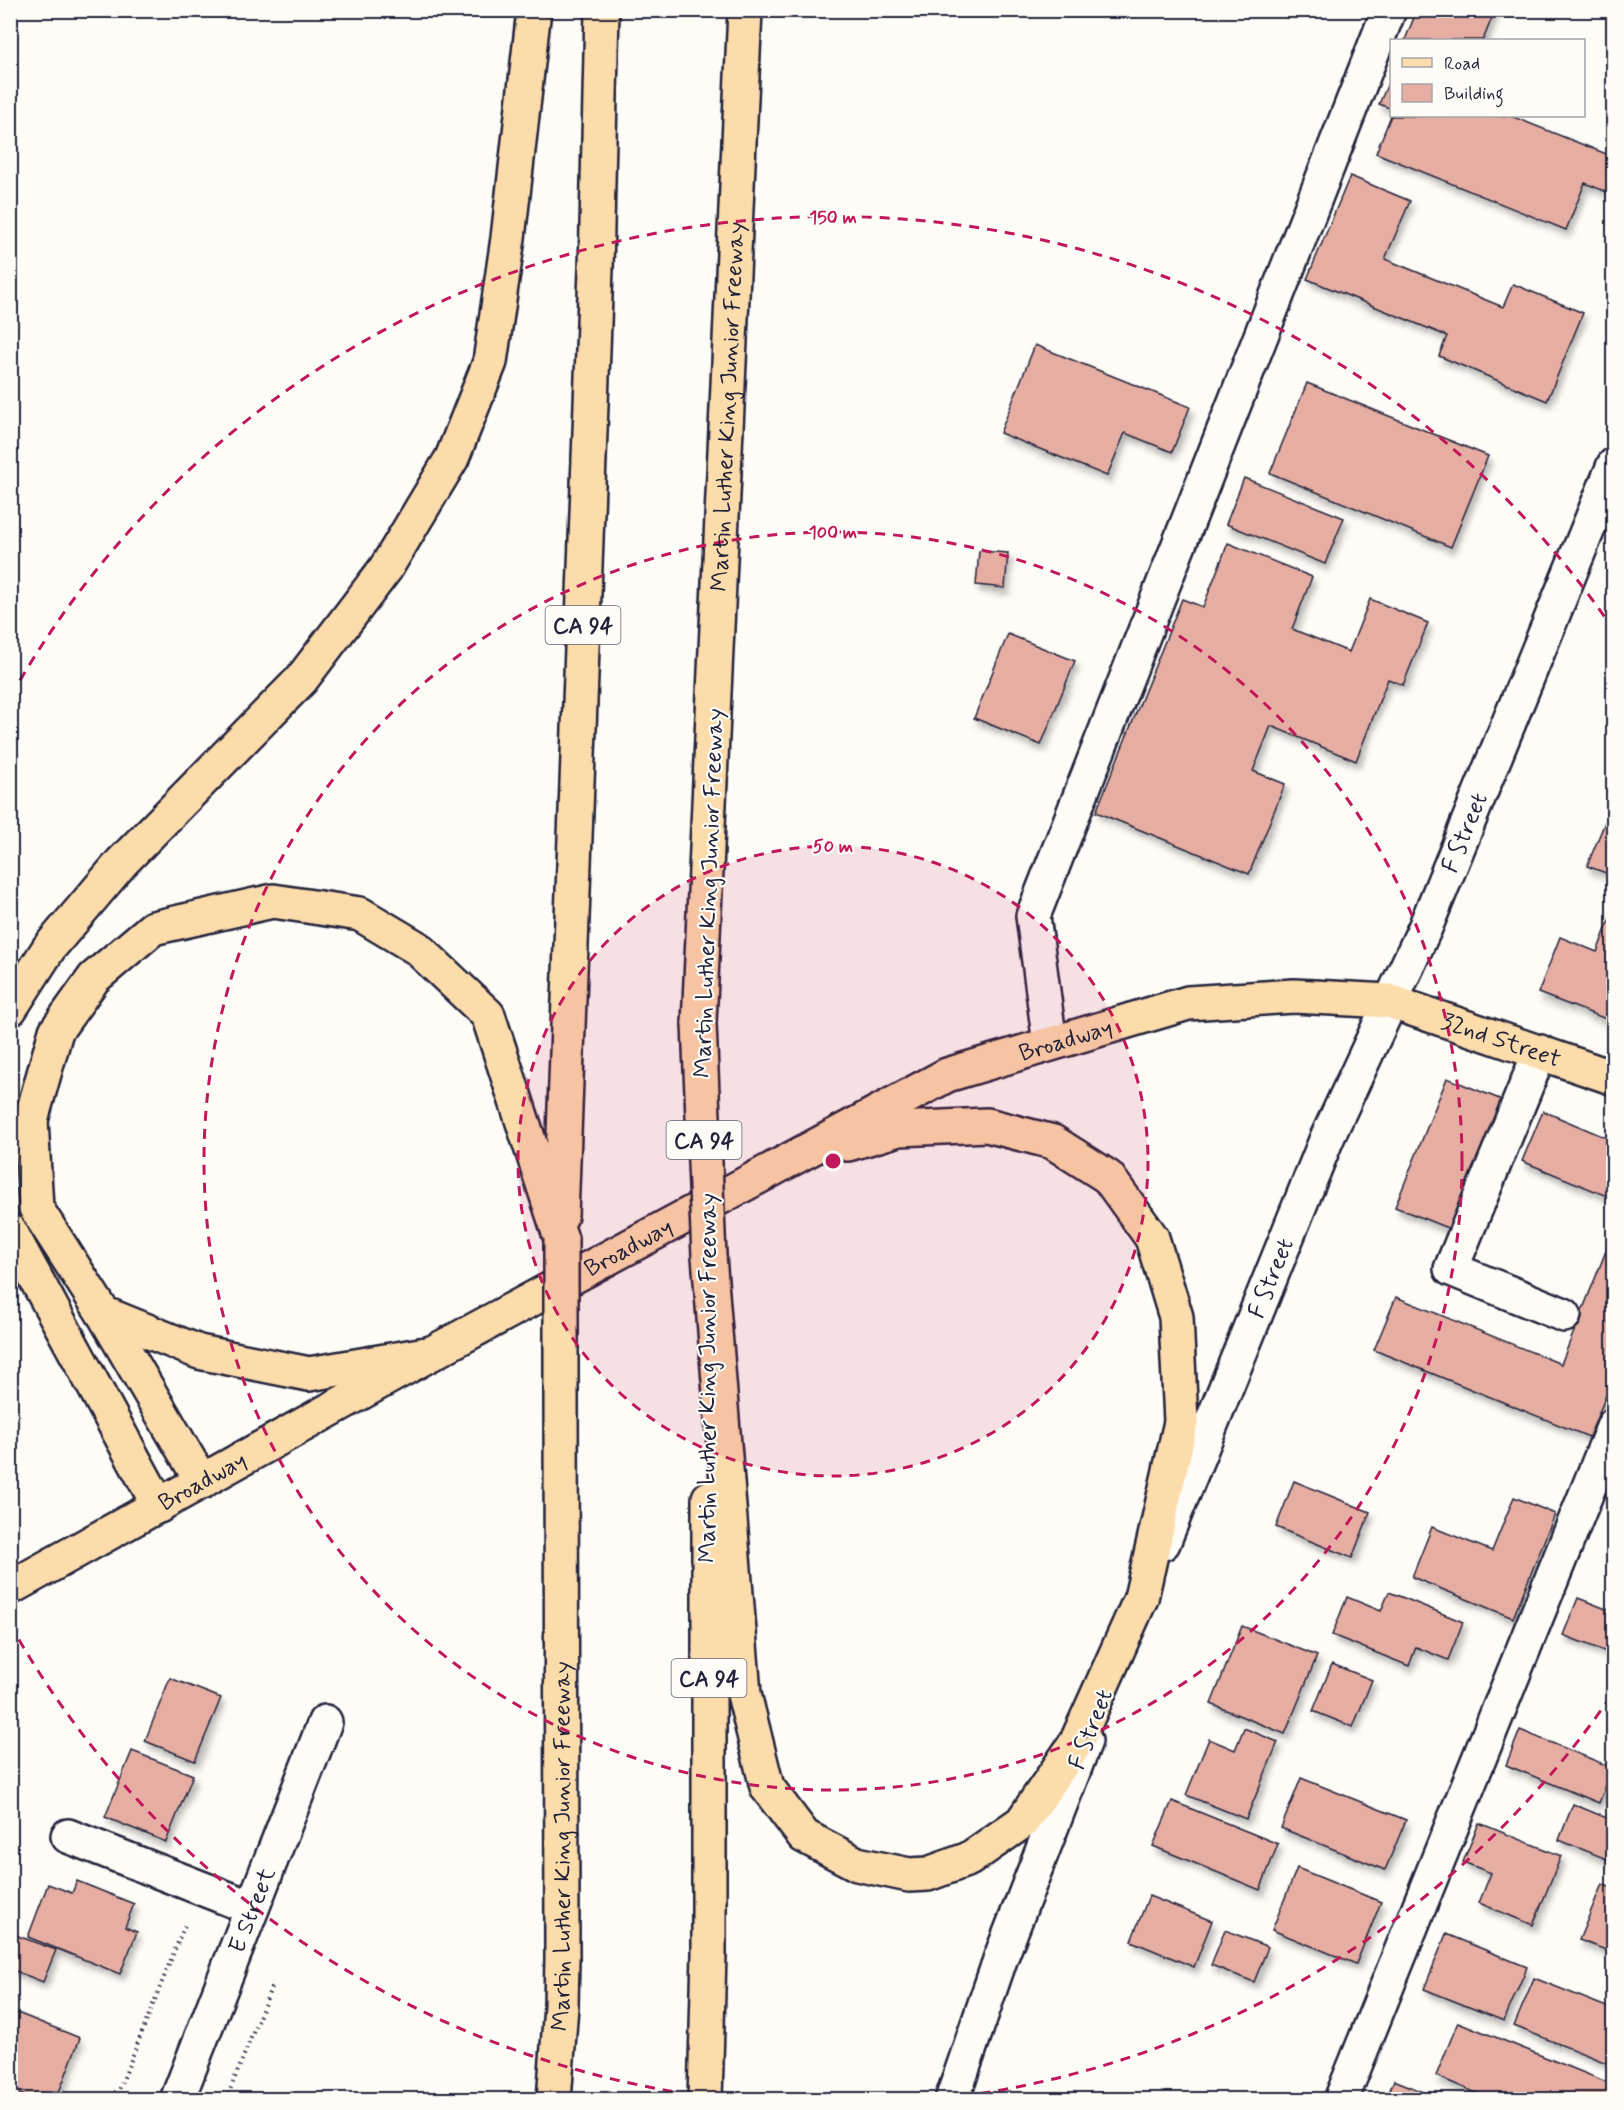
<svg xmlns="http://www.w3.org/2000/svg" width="1624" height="2110" font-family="Mynerve,sans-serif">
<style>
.building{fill:#e6ada2;stroke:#22223b;stroke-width:1.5;filter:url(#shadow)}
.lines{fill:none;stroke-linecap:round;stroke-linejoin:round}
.minor-casing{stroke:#22223b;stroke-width:38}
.major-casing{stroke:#22223b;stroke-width:38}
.highway-casing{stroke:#22223b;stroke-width:38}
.path{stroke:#22223b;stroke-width:4;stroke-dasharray:1.5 4.5;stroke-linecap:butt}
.minor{stroke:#fdfcf7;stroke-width:33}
.major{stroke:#fddcac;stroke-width:33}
.highway{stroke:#fddcac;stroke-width:33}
.highway-bridge-casing{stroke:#22223b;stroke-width:38;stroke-linecap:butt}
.highway-bridge{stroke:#fddcac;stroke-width:33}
.ring{fill:none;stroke:#c2185b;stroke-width:3;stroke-dasharray:10 8}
.labels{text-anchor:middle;stroke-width:4.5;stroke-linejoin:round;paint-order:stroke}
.shield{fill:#fdfcf7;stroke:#646373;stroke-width:1.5}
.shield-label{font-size:22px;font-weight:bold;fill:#22223b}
.street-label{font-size:24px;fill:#22223b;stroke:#fdfcf7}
.centre{fill:#c2185b;stroke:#fdfcf7;stroke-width:3}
.ring-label{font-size:18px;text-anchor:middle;font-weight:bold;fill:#c2185b;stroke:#fdfcf7;stroke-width:4.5;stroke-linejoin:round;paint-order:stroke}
</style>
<defs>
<filter id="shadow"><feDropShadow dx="3.5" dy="6" stdDeviation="3" flood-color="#0004"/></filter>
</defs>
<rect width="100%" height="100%" fill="#fdfcf7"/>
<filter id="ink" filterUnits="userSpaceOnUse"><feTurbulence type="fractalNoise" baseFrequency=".0167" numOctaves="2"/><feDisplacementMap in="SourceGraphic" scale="12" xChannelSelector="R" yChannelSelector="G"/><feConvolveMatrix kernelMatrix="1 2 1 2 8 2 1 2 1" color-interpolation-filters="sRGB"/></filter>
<g filter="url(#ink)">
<g class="building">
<path d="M1417 10H1495L1483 40H1405Z"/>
<path d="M1392 74V109L1379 104Z"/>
<path d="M1392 113V116H1511L1614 157V195L1585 183 1566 230 1376 153Z"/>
<path d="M1350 176 1410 201 1385 259 1503 307 1513 284 1583 313 1547 401 1439 356 1447 336 1307 279Z"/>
<path d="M1035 345 1190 407 1172 452 1125 433 1107 476 1000 433Z"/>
<path d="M1307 383 1488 456 1451 547 1270 473Z"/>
<path d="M1244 478 1344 518 1325 564 1226 524Z"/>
<path d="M1228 543 1312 577 1292 629 1349 652 1370 599 1428 623 1403 685 1388 679 1356 761 1271 726 1253 771 1285 784 1249 874 1096 812 1182 599 1203 607Z"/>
<path d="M979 551 1008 553 1005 588 976 585Z"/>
<path d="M1008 634 1075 661 1041 745 974 718Z"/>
<path d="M1614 800V876L1587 866Z"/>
<path d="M1614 908V1022L1538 993 1560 937 1597 952Z"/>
<path d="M1447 1078 1507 1102 1455 1231 1395 1207Z"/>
<path d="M1543 1111 1614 1141V1199L1522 1161Z"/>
<path d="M1610 1241 1614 1242V1376L1589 1437 1374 1350 1396 1297 1561 1364Z"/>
<path d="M1294 1481 1370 1512 1352 1558 1276 1527Z"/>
<path d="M1514 1497 1555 1514 1513 1618 1412 1577 1432 1527 1492 1551Z"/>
<path d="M1389 1592 1463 1622 1448 1660 1416 1647 1409 1666 1332 1635 1347 1597 1381 1611Z"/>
<path d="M1578 1598 1614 1612V1655L1563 1635Z"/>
<path d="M1242 1626 1317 1656 1285 1734 1211 1704Z"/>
<path d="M1332 1664 1372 1680 1353 1727 1313 1711Z"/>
<path d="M170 1678 221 1698 195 1761 145 1741Z"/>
<path d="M1244 1728 1278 1742 1246 1819 1186 1795 1209 1739 1235 1750Z"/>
<path d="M1520 1730 1613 1768 1599 1803 1506 1765Z"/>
<path d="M132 1751 193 1775 166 1842 105 1817Z"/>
<path d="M1301 1778 1406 1820 1385 1870 1281 1828Z"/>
<path d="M1172 1801 1278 1844 1260 1890 1153 1846Z"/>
<path d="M1573 1804 1614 1821V1862L1559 1840Z"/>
<path d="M1479 1823 1561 1856 1533 1925 1479 1903 1491 1873 1463 1862Z"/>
<path d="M1297 1868 1381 1902 1356 1964 1272 1930Z"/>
<path d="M77 1881 134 1904 125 1927 137 1932 120 1974 28 1937 48 1884 72 1893Z"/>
<path d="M1602 1884 1614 1889V1953L1579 1940Z"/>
<path d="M1149 1896 1212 1921 1194 1967 1131 1941Z"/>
<path d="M1225 1930 1268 1947 1254 1982 1211 1965Z"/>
<path d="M10 1933 56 1950 43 1982 10 1969Z"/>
<path d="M1446 1934 1527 1967 1504 2021 1424 1989Z"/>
<path d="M1534 1978 1614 2010V2066L1514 2026Z"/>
<path d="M10 2010 80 2038 56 2100H36L10 2090Z"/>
<path d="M1458 2022 1614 2085 1613 2100H1493L1436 2076Z"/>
<path d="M1394 2080 1443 2100H1386Z"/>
</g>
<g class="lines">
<defs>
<g id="minor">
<path d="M1050 1044 1033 916 1389 10"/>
<path d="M1540 1052 1451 1269 1564 1315"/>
<path id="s1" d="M1163 1543 1327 1138 1425 928 1614 465"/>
<path d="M68 1836 252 1908"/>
<path id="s2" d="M177 2100 325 1722"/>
<path d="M952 2100 1001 1957 1085 1741"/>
<path d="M1341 2100 1614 1425"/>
</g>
<g id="major">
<path d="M848 1144 899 1129 987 1125 1053 1142 1108 1177 1152 1238 1176 1317 1181 1422 1141 1598"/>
<path id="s3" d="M10 1588 432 1353 947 1075 1188 1003 1294 996 1389 1001 1614 1078"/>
</g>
<g id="highway">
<path d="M10 1009 49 948 122 862 301 680 386 568 452 458 490 362 508 238 534 10"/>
<path id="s4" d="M699 1024 745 10"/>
<path d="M561 1216 596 269 602 10"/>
<path d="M10 1231 159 1506"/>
<path d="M709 1256 744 1694 767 1787 804 1836 857 1864 909 1875 928 1874 969 1859 1022 1822 1076 1743 1141 1598"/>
<path d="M103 1313 199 1352 309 1374 432 1353"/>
<path d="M202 1482 103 1313 36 1208 31 1120 56 1031 94 978 153 928 273 901 360 914 417 948 488 1015 561 1239"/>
<path id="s5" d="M554 2100 561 2006 562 1958 561 1381"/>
<path d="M705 2100 709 1954V1498"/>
</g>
</defs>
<use href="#minor" class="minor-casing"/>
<use href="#major" class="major-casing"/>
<use href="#highway" class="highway-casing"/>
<g class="path">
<path d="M115 2100 186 1922"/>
<path d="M226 2100 273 1983"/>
</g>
<use href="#minor" class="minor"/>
<use href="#major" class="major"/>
<use href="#highway" class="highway"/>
<defs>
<g id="highway-bridge">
<path d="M699 1024 709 1256"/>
<path d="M561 1239V1381"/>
</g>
</defs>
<use href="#highway-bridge" class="highway-bridge-casing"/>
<use href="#highway-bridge" class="highway-bridge"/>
</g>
</g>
<circle cx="833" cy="1161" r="315" fill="#c2185b" fill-opacity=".12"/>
<g class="ring">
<circle cx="833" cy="1161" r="315"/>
<circle cx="833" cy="1161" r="629"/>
<path d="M1611 1696A944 944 0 0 1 940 2099M726 2099A944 944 0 0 1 11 1626M11 696A944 944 0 0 1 1611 626"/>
</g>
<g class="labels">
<g class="shield">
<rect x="545.5" y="606" width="75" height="38" rx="4.5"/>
<rect x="666.5" y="1121" width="75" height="38" rx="4.5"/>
<rect x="671.5" y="1659" width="75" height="38" rx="4.5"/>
</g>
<g class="shield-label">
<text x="583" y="633">CA 94</text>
<text x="704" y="1148">CA 94</text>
<text x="709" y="1686">CA 94</text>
</g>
<g class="street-label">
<text dy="8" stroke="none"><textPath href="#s4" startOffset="618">Martin Luther King Junior Freeway</textPath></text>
<text dy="8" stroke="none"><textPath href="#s1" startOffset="772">F Street</textPath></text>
<text transform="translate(708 893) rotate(-88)" y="8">Martin Luther King Junior Freeway</text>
<text dy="8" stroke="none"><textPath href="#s3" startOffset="1192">Broadway</textPath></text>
<text dy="8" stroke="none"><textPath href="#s3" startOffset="1640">32nd Street</textPath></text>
<text dy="8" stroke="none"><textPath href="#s3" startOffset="706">Broadway</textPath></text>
<text dy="8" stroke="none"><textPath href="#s1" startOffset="286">F Street</textPath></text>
<text transform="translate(707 1378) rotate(-90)" y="8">Martin Luther King Junior Freeway</text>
<text dy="8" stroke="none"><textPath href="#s3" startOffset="220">Broadway</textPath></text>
<text transform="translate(1090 1729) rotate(-69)" y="8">F Street</text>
<text dy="8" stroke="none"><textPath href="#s5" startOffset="254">Martin Luther King Junior Freeway</textPath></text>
<text dy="8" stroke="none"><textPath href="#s2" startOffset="204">E Street</textPath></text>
</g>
</g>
<circle cx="833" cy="1161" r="9" class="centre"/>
<g class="ring-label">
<text x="833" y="223">150 m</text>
<text x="833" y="538">100 m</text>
<text x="833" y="852">50 m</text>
</g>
<rect width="1624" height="2110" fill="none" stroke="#fdfcf7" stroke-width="36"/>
<rect x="18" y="18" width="1588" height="2074" fill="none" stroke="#22223b" stroke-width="2" filter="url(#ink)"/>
<rect x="1390" y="39" width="195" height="78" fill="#fdfcf7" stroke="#a5a5ac" stroke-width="1.5"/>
<rect x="1402" y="58" width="30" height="9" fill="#fddcac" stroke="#a5a5ac" stroke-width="1.5"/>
<text x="1444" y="69" font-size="18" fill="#22223b">Road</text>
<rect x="1402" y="84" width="30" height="18" fill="#e6ada2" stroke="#a5a5ac" stroke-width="1.5"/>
<text x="1444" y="99" font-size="18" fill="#22223b">Building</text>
</svg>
